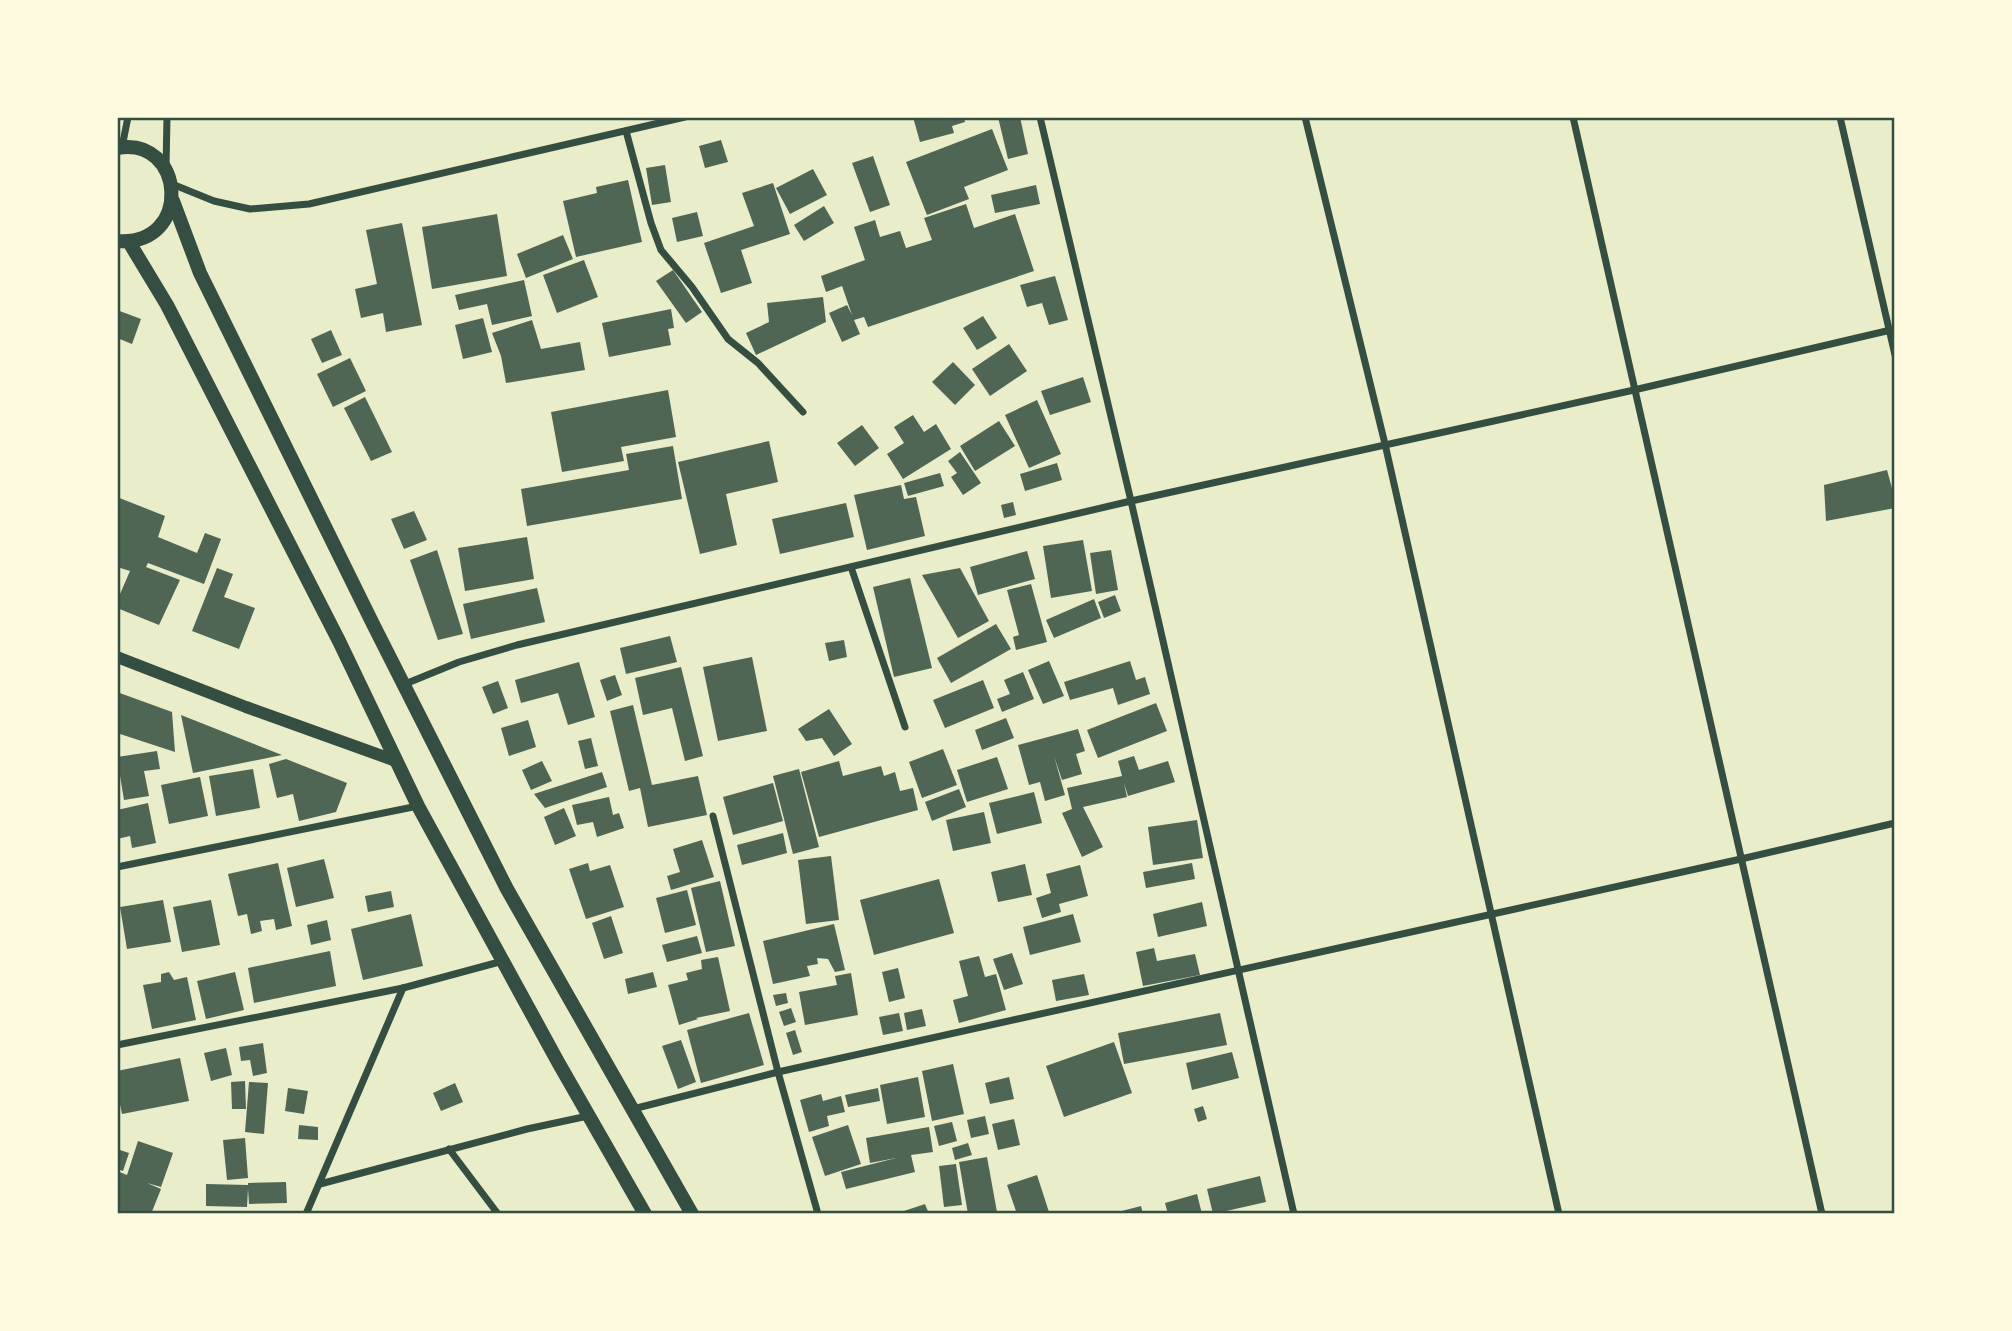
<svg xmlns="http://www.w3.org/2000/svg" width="2012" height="1331" font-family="'IBM Plex Sans',sans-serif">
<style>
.building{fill:#4f6655}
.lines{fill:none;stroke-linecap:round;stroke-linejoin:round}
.minor{stroke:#344e41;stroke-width:7}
.tertiary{stroke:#344e41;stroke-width:12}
.secondary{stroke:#344e41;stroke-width:14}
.neatline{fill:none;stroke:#344e41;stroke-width:2.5}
</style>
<rect width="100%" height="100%" fill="#e9edc9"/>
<g class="building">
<path d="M913 117H964L965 122 952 126 954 133 920 142Z"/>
<path d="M998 117H1020L1028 154 1008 159Z"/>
<path d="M992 129 1008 170 964 187 969 199 927 215 906 162Z"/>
<path d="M721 140 728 162 705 168 699 146Z"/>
<path d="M873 156 890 205 870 212 852 163Z"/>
<path d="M665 165 671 202 652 205 646 168Z"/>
<path d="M813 169 827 195 790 214 776 188Z"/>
<path d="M628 180 642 242 576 257 563 201 597 193 596 187Z"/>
<path d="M773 183 790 234 741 250 752 283 721 293 704 243 754 226 742 193Z"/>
<path d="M1036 185 1040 204 995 213 991 195Z"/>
<path d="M966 204 974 228 1015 214 1034 271 868 327 864 317 854 320 860 334 842 342 829 313 847 305 852 315 842 286 826 292 821 276 865 260 854 227 875 220 880 237 900 231 906 248 932 240 924 218Z"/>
<path d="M824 206 834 223 804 241 794 225Z"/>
<path d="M697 212 703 236 677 242 672 218Z"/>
<path d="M497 214 507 276 432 289 422 227Z"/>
<path d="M402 223 422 325 386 332 383 313 361 318 355 289 377 284 366 230Z"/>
<path d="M563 235 573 259 526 278 517 254Z"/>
<path d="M584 260 598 297 557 313 543 275Z"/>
<path d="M673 270 702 312 686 323 656 281Z"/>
<path d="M1055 276 1068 320 1049 325 1042 303 1027 307 1020 285Z"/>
<path d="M524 280 532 316 492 325 487 304 459 310 455 295Z"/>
<path d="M823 297 826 322 756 355 746 333 769 322 767 303Z"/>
<path d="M671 309 674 328 668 329 671 345 609 357 602 323Z"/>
<path d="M117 310 141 319 132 344 117 338Z"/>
<path d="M983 316 997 338 977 350 963 328Z"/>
<path d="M483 318 492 352 463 359 455 325Z"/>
<path d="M532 320 541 349 580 342 585 370 506 383 501 356 492 333Z"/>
<path d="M331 330 342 355 322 363 311 339Z"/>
<path d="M1009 344 1027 371 990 396 972 369Z"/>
<path d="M350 358 366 391 333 407 317 374Z"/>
<path d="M953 362 975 385 955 405 932 382Z"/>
<path d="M1083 377 1091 402 1050 415 1041 391Z"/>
<path d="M668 390 676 437 621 447 624 461 562 472 551 412Z"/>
<path d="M365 397 392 452 371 461 344 408Z"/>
<path d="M1037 400 1061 454 1029 468 1005 415Z"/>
<path d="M913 415 924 432 936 424 951 449 903 479 887 454 904 443 894 427Z"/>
<path d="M999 421 1015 446 975 471 960 446Z"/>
<path d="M862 425 879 448 855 466 837 443Z"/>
<path d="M769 441 778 482 726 494 737 545 700 554 678 462Z"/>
<path d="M673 446 682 499 527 526 521 489 629 470 626 454Z"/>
<path d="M960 452 981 483 963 495 951 477 957 473 948 461Z"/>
<path d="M1057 463 1062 480 1025 491 1020 474Z"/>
<path d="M1887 470 1895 499V508L1826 521 1824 485Z"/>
<path d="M940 473 944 486 908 496 904 483Z"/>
<path d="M901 485 904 499 916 497 925 536 867 550 854 495Z"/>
<path d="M117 497 165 516 158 537 197 553 205 533 221 539 204 584 148 563 146 567 180 580 159 625 117 608V601L130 571 117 567Z"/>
<path d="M1013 502 1016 515 1004 518 1001 505Z"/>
<path d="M846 503 854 537 780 554 772 519Z"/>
<path d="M414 511 427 540 404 549 391 519Z"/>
<path d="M527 537 534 579 465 591 458 548Z"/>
<path d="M1083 540 1092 591 1051 598 1043 546Z"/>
<path d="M437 550 463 634 438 640 410 560Z"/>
<path d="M1111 550 1118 590 1096 594 1090 553Z"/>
<path d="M1027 551 1035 579 978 595 970 567Z"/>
<path d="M217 568 233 574 224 597 255 608 239 649 192 631Z"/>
<path d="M960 568 989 621 958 638 922 575Z"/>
<path d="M910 578 932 668 894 677 873 587Z"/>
<path d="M1031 584 1047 642 1016 650 1013 637 1019 635 1007 590Z"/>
<path d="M537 588 545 622 471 639 463 604Z"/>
<path d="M1115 595 1121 611 1104 618 1098 602Z"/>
<path d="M1094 599 1101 618 1054 638 1046 620Z"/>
<path d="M996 624 1011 649 951 683 937 658Z"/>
<path d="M670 636 677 662 626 674 620 648Z"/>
<path d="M844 640 847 657 829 661 825 643Z"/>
<path d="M752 657 767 731 718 741 703 667Z"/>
<path d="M1049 661 1064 696 1043 704 1028 670Z"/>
<path d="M1130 661 1136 680 1145 677 1150 694 1118 705 1113 688 1070 700 1064 682Z"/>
<path d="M579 662 595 717 568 725 558 693 521 703 515 680Z"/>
<path d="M681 667 703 756 685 761 672 708 643 715 635 678Z"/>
<path d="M1023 672 1034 699 1002 712 997 699 1010 694 1004 680Z"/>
<path d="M615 675 622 695 607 701 600 680Z"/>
<path d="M983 680 994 708 945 728 933 700Z"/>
<path d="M498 681 508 708 493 714 482 687Z"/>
<path d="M117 692 172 712 175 752 117 733Z"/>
<path d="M1156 703 1167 731 1098 758 1087 730Z"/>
<path d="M633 705 652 785 698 776 707 815 648 827 640 788 629 791 610 711Z"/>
<path d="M829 709 852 744 834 756 822 738 806 741 798 729Z"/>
<path d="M181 715 282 755 193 773Z"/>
<path d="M1006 718 1014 738 982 750 975 730Z"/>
<path d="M528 720 536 747 509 756 501 728Z"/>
<path d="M1078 729 1085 751 1076 754 1082 774 1062 780 1054 756 1065 795 1045 801 1040 782 1029 785 1018 745Z"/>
<path d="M591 738 598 766 585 769 578 741Z"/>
<path d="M943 749 957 785 922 798 909 762Z"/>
<path d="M157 751 160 769 144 771 149 796 124 800 117 757Z"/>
<path d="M1134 756 1139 770 1168 761 1175 782 1128 796 1124 783 1127 797 1083 807 1103 847 1082 857 1062 813 1072 809 1067 788 1122 776 1118 761Z"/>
<path d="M997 757 1008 789 967 802 957 770Z"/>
<path d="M286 759 347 783 336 812 299 821 293 794 277 798 269 764Z"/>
<path d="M542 761 552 781 531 790 522 770Z"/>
<path d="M839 761 843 776 881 766 884 776 895 772 900 791 913 788 918 810 819 837 801 772Z"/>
<path d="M253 769 260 808 216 816 209 776Z"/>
<path d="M799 769 819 847 793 854 773 776Z"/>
<path d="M602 772 607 787 545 808 534 794Z"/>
<path d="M200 777 208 816 169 824 161 785Z"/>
<path d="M773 783 783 821 733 835 723 797Z"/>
<path d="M959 789 966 807 932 821 925 802Z"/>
<path d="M1034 792 1042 823 997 834 989 803Z"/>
<path d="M609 797 613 815 619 813 624 828 597 837 593 822 577 825 572 805Z"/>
<path d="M148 803 156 843 132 848 130 836 117 839V810Z"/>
<path d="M564 808 576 836 555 845 544 817Z"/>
<path d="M984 812 991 843 953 851 946 820Z"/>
<path d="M1197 820 1203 858 1153 865 1148 827Z"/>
<path d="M783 833 787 853 742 865 737 845Z"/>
<path d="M702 840 714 877 671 890 667 876 680 872 673 849Z"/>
<path d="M831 856 839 920 806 924 798 860Z"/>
<path d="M324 859 334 898 296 907 287 868Z"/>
<path d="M278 863 292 926 276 930 274 919 260 921 262 931 251 934 247 914 238 916 228 874Z"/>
<path d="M588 863 590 871 610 865 624 907 586 919 569 869Z"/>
<path d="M1192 863 1195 879 1146 888 1143 872Z"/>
<path d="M1025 864 1032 895 998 902 991 872Z"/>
<path d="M1080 865 1088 896 1059 904 1061 912 1042 918 1036 898 1051 893 1046 874Z"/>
<path d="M939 879 954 933 874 955 860 900Z"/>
<path d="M720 881 735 946 706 952 691 888Z"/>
<path d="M687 890 696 925 665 933 656 898Z"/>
<path d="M391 891 394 907 368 912 365 896Z"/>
<path d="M163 900 171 942 127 949 120 907Z"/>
<path d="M211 900 220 945 182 952 173 907Z"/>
<path d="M1202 902 1207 926 1158 937 1153 914Z"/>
<path d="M411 914 423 966 363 980 351 929Z"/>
<path d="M1073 914 1081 942 1030 955 1023 927Z"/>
<path d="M611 916 623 953 604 959 592 923Z"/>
<path d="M327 920 331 940 311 945 307 925Z"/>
<path d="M834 924 845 970 835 972 828 959 817 958 818 964 807 966 810 976 773 984 763 941Z"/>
<path d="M697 936 702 953 667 962 662 945Z"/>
<path d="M1154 948 1157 961 1195 954 1200 975 1143 986 1136 952Z"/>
<path d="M330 951 336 986 254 1003 248 968Z"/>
<path d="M1012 953 1023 984 1004 990 993 959Z"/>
<path d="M979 956 985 977 996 974 1006 1010 959 1023 953 1000 968 996 959 961Z"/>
<path d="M718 957 730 1011 696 1018 698 1019 679 1025 668 985 688 980 686 973 702 969 701 960Z"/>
<path d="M898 968 905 998 889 1002 882 972Z"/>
<path d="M169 972 174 980 187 977 196 1020 152 1029 143 985 161 982V974Z"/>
<path d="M235 972 244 1010 206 1019 197 981Z"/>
<path d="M653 972 657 987 628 994 625 979Z"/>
<path d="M851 973 858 1015 805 1025 799 992 837 985 835 976Z"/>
<path d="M1084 974 1089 995 1056 1001 1052 980Z"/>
<path d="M786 993 788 1003 776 1006 773 995Z"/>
<path d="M791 1008 796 1022 784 1026 779 1012Z"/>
<path d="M922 1009 926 1026 907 1030 904 1013Z"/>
<path d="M749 1013 764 1065 701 1083 687 1030Z"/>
<path d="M899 1013 903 1031 883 1035 879 1017Z"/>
<path d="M1220 1013 1227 1045 1124 1064 1118 1033Z"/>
<path d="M795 1030 802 1052 793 1055 786 1033Z"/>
<path d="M681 1040 696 1082 678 1089 662 1046Z"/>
<path d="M1114 1042 1132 1093 1064 1117 1046 1066Z"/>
<path d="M263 1043 267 1073 253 1076 250 1060 241 1061 239 1047Z"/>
<path d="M226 1048 232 1075 211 1081 204 1053Z"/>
<path d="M1232 1052 1239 1078 1192 1090 1186 1063Z"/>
<path d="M180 1058 189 1101 122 1114 117 1090V1071Z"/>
<path d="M953 1064 964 1114 932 1121 922 1071Z"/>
<path d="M918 1077 925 1117 887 1124 880 1085Z"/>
<path d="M1009 1077 1014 1099 990 1104 985 1083Z"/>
<path d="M245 1081 246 1109H232L231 1082Z"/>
<path d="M249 1082 268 1083 264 1134 245 1132Z"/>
<path d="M455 1083 463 1102 441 1111 433 1093Z"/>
<path d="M288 1088 308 1091 304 1114 285 1111Z"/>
<path d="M878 1088 880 1101 848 1107 845 1095Z"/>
<path d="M821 1094 823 1101 841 1096 845 1112 827 1116 829 1126 809 1132 800 1100Z"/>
<path d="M1203 1106 1207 1119 1198 1122 1194 1109Z"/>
<path d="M985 1116 989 1134 971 1138 967 1120Z"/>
<path d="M1014 1119 1020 1145 998 1150 992 1124Z"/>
<path d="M952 1122 957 1141 939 1146 934 1126Z"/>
<path d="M299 1125 318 1127V1140L298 1139Z"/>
<path d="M848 1125 861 1164 825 1176 812 1137Z"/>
<path d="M929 1127 933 1152 911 1155 915 1172 846 1189 841 1172 896 1158 870 1163 866 1138Z"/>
<path d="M245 1138 248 1178 227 1180 223 1140Z"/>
<path d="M138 1141 173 1153 161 1187 147 1183 161 1189 151 1214H125L117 1210V1171L127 1175Z"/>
<path d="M968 1143 972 1155 955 1160 952 1148Z"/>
<path d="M117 1149 129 1153 123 1171 117 1169Z"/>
<path d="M987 1157 997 1212 968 1214 959 1162Z"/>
<path d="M956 1164 962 1205 944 1207 939 1166Z"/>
<path d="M1037 1175 1049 1212 1017 1214 1007 1185Z"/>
<path d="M1260 1176 1266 1202 1213 1214 1207 1189Z"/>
<path d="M286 1182 287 1203 249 1204 248 1189 247 1207 206 1206V1184L248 1185V1183Z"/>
<path d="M1197 1194 1202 1214H1168L1165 1203Z"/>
<path d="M925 1204 929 1214H898V1213Z"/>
<path d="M1141 1206 1143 1214H1114V1213Z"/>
</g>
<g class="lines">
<g class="minor">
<path d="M1040 117 1131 501 1294 1214"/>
<path d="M1305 117 1385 444 1559 1214"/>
<path d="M1573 117 1822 1214"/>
<path d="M1840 117 1895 355"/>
<path d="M626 131 651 223 661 250 692 287 728 339 758 363 803 412"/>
<path d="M122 147 128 117"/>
<path d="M166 168 167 117"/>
<path d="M172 184 214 201 250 209 309 204 685 117"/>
<path d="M851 567 905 727"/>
<path d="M405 684 459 662 517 645 1131 501 1634 390 1895 329"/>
<path d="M713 816 778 1072 818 1214"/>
<path d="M117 867 418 806"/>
<path d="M117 1045 403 988 503 961"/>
<path d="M633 1109 778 1072 1741 859 1895 823"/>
<path d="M449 1149 498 1214"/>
<path d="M320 1184 527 1129 588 1116"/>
<path d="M306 1214 403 988"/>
</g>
<path class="tertiary" d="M117 657 246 707 396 761"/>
<g class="secondary">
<path d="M117 148C185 135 194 247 117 241"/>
<path d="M173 201 200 273 373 624 507 889 692 1214"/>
<path d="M129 242 167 305 339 641 418 806 558 1062 645 1214"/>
</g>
</g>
<rect width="2012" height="1331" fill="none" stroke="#fefae0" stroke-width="238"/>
<rect x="119" y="119" width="1774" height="1093" class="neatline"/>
</svg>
